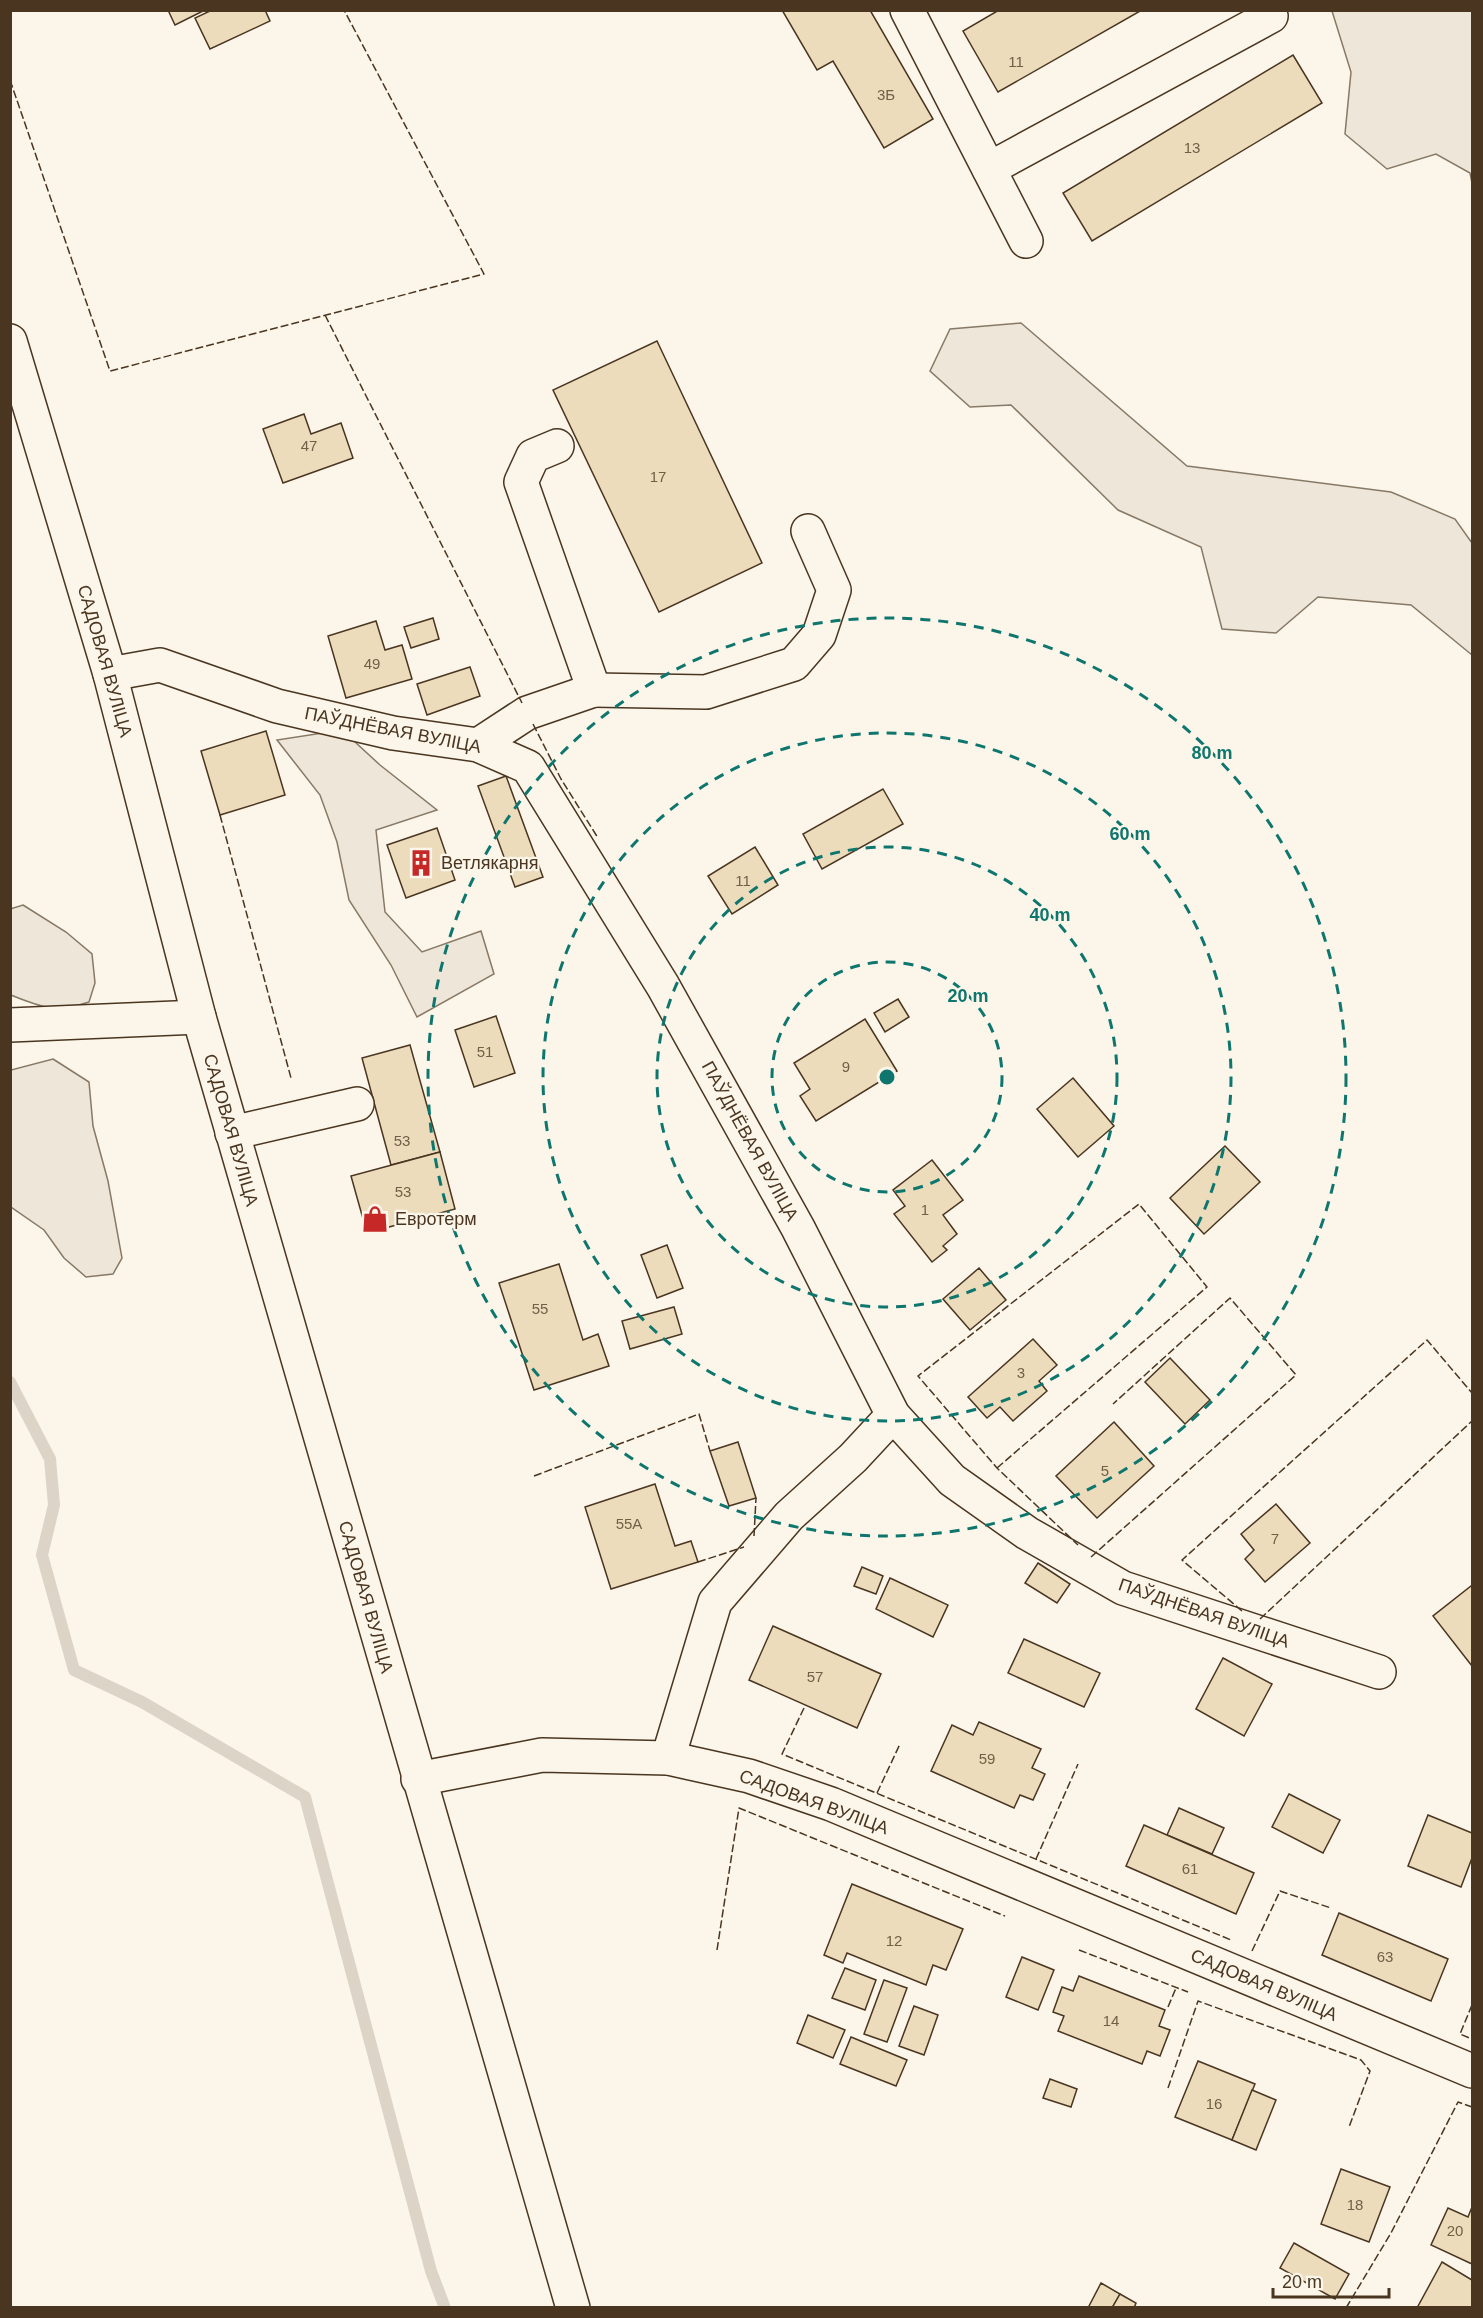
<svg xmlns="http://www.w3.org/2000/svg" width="1483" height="2318" font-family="Arial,sans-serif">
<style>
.green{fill:#ede6d9;stroke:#887966;stroke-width:1.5}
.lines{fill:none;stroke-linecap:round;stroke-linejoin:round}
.stream{stroke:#dcd4c6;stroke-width:12}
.building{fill:#ecdcbc;stroke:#4a3520;stroke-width:1.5}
.minor-casing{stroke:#4a3520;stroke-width:36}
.major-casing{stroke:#4a3520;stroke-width:36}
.minor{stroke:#fbf6e9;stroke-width:33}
.major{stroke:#fbf6e9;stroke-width:33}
.fence{stroke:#4a3520;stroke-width:1.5;stroke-dasharray:8 3;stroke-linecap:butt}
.ring{fill:none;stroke:#0f766e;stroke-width:3;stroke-dasharray:10 8}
.labels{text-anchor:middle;stroke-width:4.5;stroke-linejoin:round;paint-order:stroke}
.number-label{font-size:15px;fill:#725f47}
.street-label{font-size:18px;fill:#4a3520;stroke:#fbf6e9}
.poi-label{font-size:18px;fill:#4a3520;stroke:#fbf6e9;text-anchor:start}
.centre{fill:#0f766e;stroke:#fbf6e9;stroke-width:3}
.ring-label{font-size:18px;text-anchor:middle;font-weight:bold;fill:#0f766e;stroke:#fbf6e9;stroke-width:4.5;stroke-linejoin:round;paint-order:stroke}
</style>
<rect width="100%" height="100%" fill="#fbf6e9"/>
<g class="green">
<path d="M1332 11H1472V183L1470 173 1436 154 1387 169 1345 134 1351 72Z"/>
<path d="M1021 323 1187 466 1391 492 1455 519 1472 543V655L1411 605 1318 597 1276 633 1222 629 1201 547 1118 510 1011 405 970 407 930 371 950 329Z"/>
<path d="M342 730 380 765 437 810 376 830 385 912 422 952 481 931 494 974 417 1017 391 965 349 900 337 842 320 795 277 740Z"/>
<path d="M23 905 66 932 92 954 95 983 89 1002C55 1013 43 1008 11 995L10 909Z"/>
<path d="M53 1059 89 1082 93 1126 108 1181 122 1258 113 1274 86 1277 64 1258 44 1230 11 1207V1070Z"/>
</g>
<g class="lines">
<path class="stream" d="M10 1382 50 1459 54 1505 42 1555 74 1670 142 1702 305 1797 431 2271 445 2308"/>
</g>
<g class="building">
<path d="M168 10H205L175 25Z"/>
<path d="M212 10H265L270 21 210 49 195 18Z"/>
<path d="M782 10H870L933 119 884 148 833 61 817 70Z"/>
<path d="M999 10H1142L998 92 963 31Z"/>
<path d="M1293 55 1322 103 1092 241 1063 193Z"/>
<path d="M657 341 762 563 659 612 553 390Z"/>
<path d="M304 414 311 434 341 423 353 458 283 483 263 429Z"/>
<path d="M433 618 439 639 411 648 404 627Z"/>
<path d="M376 621 385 650 402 645 412 679 346 698 328 636Z"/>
<path d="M470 667 480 696 427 715 417 684Z"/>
<path d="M266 731 285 795 220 815 201 751Z"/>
<path d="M506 776 543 877 515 887 478 786Z"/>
<path d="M883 789 903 824 822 869 803 834Z"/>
<path d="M437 828 455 880 406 898 387 845Z"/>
<path d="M755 847 778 885 732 914 708 876Z"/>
<path d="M898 999 909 1017 885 1032 874 1013Z"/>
<path d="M496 1016 515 1073 474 1087 455 1030Z"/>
<path d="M865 1019 897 1071 816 1121 800 1096 810 1089 794 1063Z"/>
<path d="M410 1045 440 1152 391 1165 362 1058Z"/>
<path d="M1073 1078 1114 1126 1078 1157 1037 1109Z"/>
<path d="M1225 1146 1260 1182 1204 1234 1170 1198Z"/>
<path d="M440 1152 455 1209 367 1233 351 1176Z"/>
<path d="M932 1160 963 1200 943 1215 957 1234 943 1246 947 1250 932 1262 894 1214 905 1206 893 1190Z"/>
<path d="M667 1245 683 1288 657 1298 641 1255Z"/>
<path d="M559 1264 583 1340 598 1334 609 1366 534 1390 499 1283Z"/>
<path d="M979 1268 1006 1300 970 1330 943 1299Z"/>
<path d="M674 1307 682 1334 630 1349 622 1321Z"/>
<path d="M1033 1339 1057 1365 1039 1381 1047 1391 1013 1421 1000 1407 987 1418 968 1397Z"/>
<path d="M1170 1358 1210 1400 1185 1424 1145 1382Z"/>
<path d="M1114 1422 1154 1466 1097 1518 1056 1476Z"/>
<path d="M738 1442 756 1498 729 1506 710 1451Z"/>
<path d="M655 1484 675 1546 691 1541 698 1562 611 1589 585 1507Z"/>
<path d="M1276 1504 1310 1543 1265 1582 1245 1559 1254 1550 1241 1534Z"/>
<path d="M1038 1563 1070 1584 1057 1603 1025 1583Z"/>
<path d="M862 1567 883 1576 876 1594 854 1586Z"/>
<path d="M890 1578 948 1605 933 1637 876 1609Z"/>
<path d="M1471 1586 1472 1587V1666L1433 1616Z"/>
<path d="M773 1626 881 1674 857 1728 749 1680Z"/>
<path d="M1024 1639 1100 1673 1084 1707 1008 1673Z"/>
<path d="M1223 1658 1272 1684 1244 1736 1196 1709Z"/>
<path d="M979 1722 1041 1749 1032 1768 1045 1774 1033 1800 1020 1795 1014 1808 931 1771 952 1725 973 1735Z"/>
<path d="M1289 1794 1340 1820 1323 1853 1272 1827Z"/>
<path d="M1179 1808 1224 1828 1212 1854 1167 1835Z"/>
<path d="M1428 1815 1472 1833V1858L1461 1887 1408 1866Z"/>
<path d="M1144 1825 1254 1873 1236 1914 1126 1866Z"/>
<path d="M852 1884 963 1929 946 1970 933 1965 926 1985 847 1953 843 1963 824 1955Z"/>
<path d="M1339 1913 1448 1959 1431 2001 1322 1955Z"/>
<path d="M1022 1957 1054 1970 1038 2010 1006 1997Z"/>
<path d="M845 1968 876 1980 865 2010 832 1998Z"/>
<path d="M1079 1976 1165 2010 1159 2026 1170 2030 1160 2056 1147 2051 1142 2064 1058 2031 1064 2016 1053 2012 1062 1987 1073 1991Z"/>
<path d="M884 1980 907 1988 887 2042 864 2034Z"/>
<path d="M914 2006 938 2015 924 2055 899 2046Z"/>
<path d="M808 2015 845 2030 833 2058 797 2043Z"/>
<path d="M851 2037 907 2060 896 2086 840 2064Z"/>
<path d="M1198 2061 1255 2084 1232 2140 1175 2117Z"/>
<path d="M1050 2079 1077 2089 1071 2107 1043 2098Z"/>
<path d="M1252 2090 1276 2100 1256 2150 1232 2140Z"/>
<path d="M1341 2169 1390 2187 1369 2242 1321 2224Z"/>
<path d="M1472 2207V2264L1431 2245 1448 2208 1468 2217Z"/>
<path d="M1294 2243 1349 2274 1335 2299 1280 2268Z"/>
<path d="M1442 2262 1472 2280V2308H1417Z"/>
<path d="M1101 2283 1120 2294 1112 2308H1088Z"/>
<path d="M1120 2294 1136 2303 1134 2308H1112Z"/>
</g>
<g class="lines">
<defs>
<g id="minor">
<path d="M907 10 1026 241"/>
<path d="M989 169 1271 16"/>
<path d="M110 674 160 665 277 706 393 733 478 745 528 767 663 986 798 1228 893 1415 952 1480 1027 1533 1123 1588 1379 1672"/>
<path d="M594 690 706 692 794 664 819 635 834 590 808 531"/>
<path d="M478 745 527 713 594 690 521 482 533 456 557 446"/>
<path d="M10 1025 199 1017"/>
<path d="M232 1133 357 1104"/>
<path d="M668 1758 715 1602 789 1516 853 1458 893 1415"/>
<path d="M418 1779 542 1755 668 1758 749 1776 831 1804 1472 2071"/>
</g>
<path id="major" d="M10 341 110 674 199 1017 573 2308"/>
</defs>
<use href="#minor" class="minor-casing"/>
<use href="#major" class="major-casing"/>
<use href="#minor" class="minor"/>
<use href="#major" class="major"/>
<g class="fence">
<path d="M10 80 110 371 484 274 344 10"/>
<path d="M325 315 522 703"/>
<path d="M533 724 561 779 598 838"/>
<path d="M220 815 291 1078"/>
<path d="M997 1468 1207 1287 1139 1204 918 1376 997 1468 1078 1545"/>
<path d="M534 1476 699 1414 710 1451"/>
<path d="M754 1536 756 1498"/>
<path d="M1091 1557 1296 1375 1230 1298 1113 1404"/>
<path d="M698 1562 744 1547"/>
<path d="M1242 1611 1182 1560 1427 1340 1472 1393"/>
<path d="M1260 1619 1472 1421"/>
<path d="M804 1708 782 1754 1231 1940"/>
<path d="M877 1793 900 1744"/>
<path d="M1036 1859 1078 1764"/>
<path d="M717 1950 739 1808 1005 1916"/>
<path d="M1079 1950 1188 1992"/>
<path d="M1252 1951 1280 1891 1331 1908"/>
<path d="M1472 2005 1460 2034 1472 2039"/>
<path d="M1168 2007 1176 1988"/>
<path d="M1168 2088 1198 2001 1361 2060 1370 2071 1349 2127"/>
<path d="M1346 2308 1391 2233 1458 2102 1472 2107"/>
</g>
</g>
<g class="ring">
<circle cx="887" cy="1077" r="115"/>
<circle cx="887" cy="1077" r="230"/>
<circle cx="887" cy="1077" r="344"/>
<circle cx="887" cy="1077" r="459"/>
</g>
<defs>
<symbol id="building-bare" viewBox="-9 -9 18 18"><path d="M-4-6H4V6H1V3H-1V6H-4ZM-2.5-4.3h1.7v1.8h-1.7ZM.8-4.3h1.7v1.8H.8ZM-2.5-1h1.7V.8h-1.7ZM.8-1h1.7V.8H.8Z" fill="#c62828" stroke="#fbf6e9" stroke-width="2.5" paint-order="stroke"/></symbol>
<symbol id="shop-bare" viewBox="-9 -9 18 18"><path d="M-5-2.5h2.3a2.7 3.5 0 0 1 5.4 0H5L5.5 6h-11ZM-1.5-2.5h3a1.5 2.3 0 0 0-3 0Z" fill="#c62828" stroke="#fbf6e9" stroke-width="2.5" paint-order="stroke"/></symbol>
</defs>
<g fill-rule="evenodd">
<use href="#building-bare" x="402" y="844" width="38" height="38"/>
<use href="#shop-bare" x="356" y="1200" width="38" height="38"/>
</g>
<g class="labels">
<g class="number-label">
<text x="1016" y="67">11</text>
<text x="886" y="100">3Б</text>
<text x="1192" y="153">13</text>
<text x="309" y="451">47</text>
<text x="658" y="482">17</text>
<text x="372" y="669">49</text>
<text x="743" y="886">11</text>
<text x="485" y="1057">51</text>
<text x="846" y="1072">9</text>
<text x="402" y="1146">53</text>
<text x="403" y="1197">53</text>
<text x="925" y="1215">1</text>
<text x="540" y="1314">55</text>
<text x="1021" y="1378">3</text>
<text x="1105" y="1476">5</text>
<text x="629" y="1529">55А</text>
<text x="1275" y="1544">7</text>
<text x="815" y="1682">57</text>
<text x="987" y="1764">59</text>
<text x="1190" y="1874">61</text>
<text x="894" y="1946">12</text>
<text x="1385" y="1962">63</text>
<text x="1111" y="2026">14</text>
<text x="1214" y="2109">16</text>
<text x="1355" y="2210">18</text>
<text x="1455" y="2236">20</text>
</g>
<g class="street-label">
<text transform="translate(105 661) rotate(74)" y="6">САДОВАЯ ВУЛІЦА</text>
<text transform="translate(393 730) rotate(11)" y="6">ПАЎДНЁВАЯ ВУЛІЦА</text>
<text transform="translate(231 1130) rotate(74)" y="6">САДОВАЯ ВУЛІЦА</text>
<text transform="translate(750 1141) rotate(61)" y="6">ПАЎДНЁВАЯ ВУЛІЦА</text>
<text transform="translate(366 1597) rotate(74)" y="6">САДОВАЯ ВУЛІЦА</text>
<text transform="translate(1204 1613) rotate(19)" y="6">ПАЎДНЁВАЯ ВУЛІЦА</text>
<text transform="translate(814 1802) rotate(20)" y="6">САДОВАЯ ВУЛІЦА</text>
<text transform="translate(1264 1985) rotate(23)" y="6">САДОВАЯ ВУЛІЦА</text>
</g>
<g class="poi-label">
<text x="441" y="869">Ветлякарня</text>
<text x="395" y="1225">Евротерм</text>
</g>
</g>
<circle cx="887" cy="1077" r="9" class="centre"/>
<g class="ring-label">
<text x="1212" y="759">80 m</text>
<text x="1130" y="840">60 m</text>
<text x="1050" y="921">40 m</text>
<text x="968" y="1002">20 m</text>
</g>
<rect width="1483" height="2318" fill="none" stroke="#4a3520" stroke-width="24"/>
<path d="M1273 2288v9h116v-9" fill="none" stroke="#4a3520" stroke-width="3"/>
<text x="1282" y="2288" font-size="18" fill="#4a3520" stroke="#fbf6e9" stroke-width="4.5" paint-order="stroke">20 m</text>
</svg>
